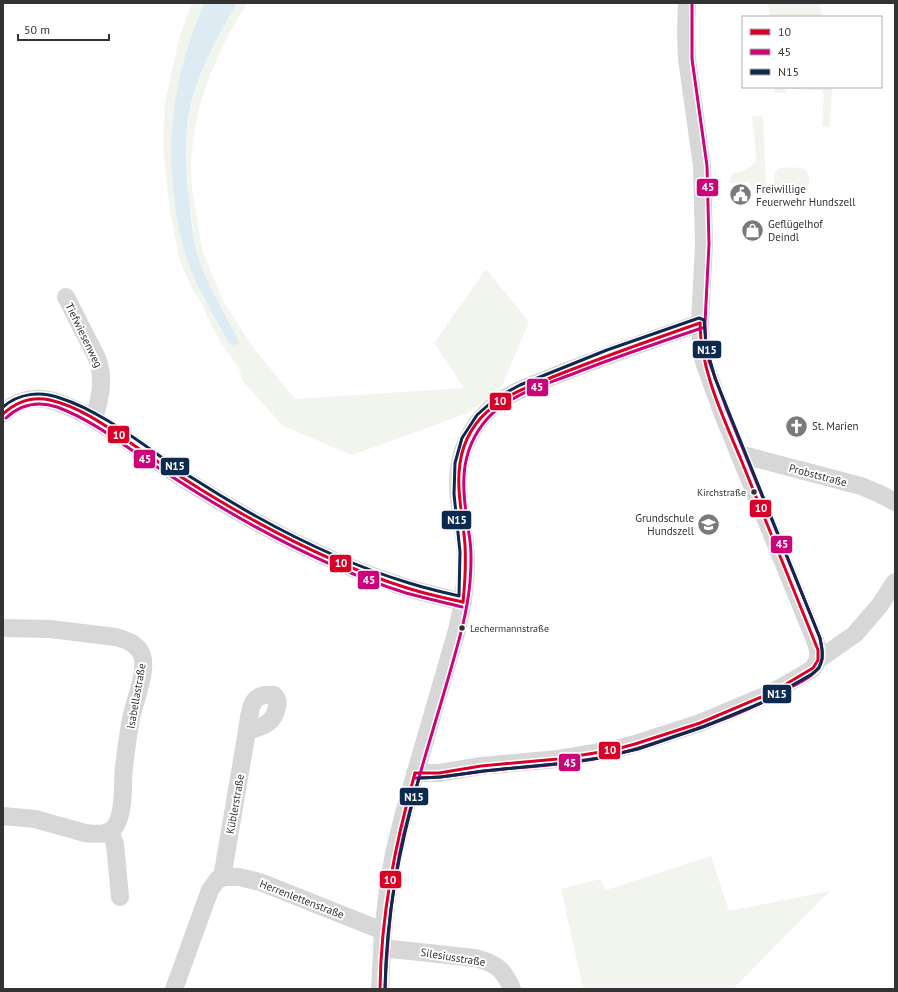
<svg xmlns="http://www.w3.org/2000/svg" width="898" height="992" font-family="'PT Sans',sans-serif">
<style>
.green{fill:#f1f5ed}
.water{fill:#ddebf3}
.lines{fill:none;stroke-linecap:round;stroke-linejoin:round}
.minor{stroke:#d7d7d7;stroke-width:18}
.bus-1-casing{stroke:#fff;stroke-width:6}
.bus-2-casing{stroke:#fff;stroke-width:6}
.bus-3-casing{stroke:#fff;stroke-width:6}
.bus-1{stroke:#d80128;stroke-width:3}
.bus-2{stroke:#ca0479;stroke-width:3}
.bus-3{stroke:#0c294f;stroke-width:3}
.bus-dot{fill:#333;stroke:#fff;stroke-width:1.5}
.labels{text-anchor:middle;stroke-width:4;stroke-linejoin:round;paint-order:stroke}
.bus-label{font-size:10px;fill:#333;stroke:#fff;text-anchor:end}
.poi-label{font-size:11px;fill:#333;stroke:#fff;text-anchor:start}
.street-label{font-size:11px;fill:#333;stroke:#fff}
.line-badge{stroke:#fff;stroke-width:1.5}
.badge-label{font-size:11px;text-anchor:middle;font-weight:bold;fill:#fff}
</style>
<rect width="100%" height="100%" fill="#fff"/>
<g class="green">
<path d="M192 3H205L202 8 190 43 179 81 173 118 172 159 175 204 181 238 217 301C209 285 202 270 197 253 194 243 194 231 192 220 187 182 182 138 193 99 202 65 219 33 237 3H247L227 37 209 77 200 104 194 133 191 160 192 188 202 250 223 301 252 346 295 399 464 388 434 343 486 269 529 322 501 388 468 413 352 455 283 426 243 381 238 366 221 343 209 321 203 306 196 294 193 291 179 258 169 205 163 146 165 102 180 35Z"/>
<path d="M768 3H819L823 17H770Z"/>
<path d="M775 87H832L830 125 828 127H823L822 125 824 96 822 90 786 89V93H774Z"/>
<path d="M756 116H760L763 118 766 189 751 188 750 182 729 183 732 173 742 172 755 163 756 156 752 117Z"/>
<path d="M779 168C796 168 814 163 808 188L803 191H776L774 183 775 171Z"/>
<path d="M711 856 729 911 830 891 733 989H583L561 889 600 879 606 890Z"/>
</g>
<path class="water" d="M205 3H237C219 33 202 65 192 100 183 134 186 174 190 208 192 223 193 239 197 253 206 284 224 313 239 341L238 344 233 345 229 343C216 319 201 295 191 270 170 216 166 137 179 81 184 56 193 32 202 8Z"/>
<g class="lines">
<g class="minor">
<path d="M687 3 686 32 687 59 702 166 704 244 700 323 701 349 704 362 722 412 815 640 818 650V660"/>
<path d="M66 297 97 358C105 379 100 398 94 419"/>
<path d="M3 414C15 401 32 396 50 400 76 407 100 423 122 437 148 455 174 473 200 489 258 525 325 560 390 582 413 591 438 596 463 602"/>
<path d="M739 454 861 486 880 494 895 502"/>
<path d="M3 628 50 629 116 637C126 640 136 643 141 653 149 668 134 702 131 719 128 734 126 751 124 767 122 785 125 809 116 825 110 836 96 834 85 833L35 819 3 816"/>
<path d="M415 773H439L481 766 558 759 613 750 635 744 700 723 771 693 806 673 813 668 818 660 855 634 880 605 895 582"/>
<path d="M110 831 115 844 120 897"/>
<path d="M222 878 247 731C263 726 273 725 277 707 278 702 278 699 274 695 249 692 250 711 247 731"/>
<path d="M382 948 475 958C495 963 504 969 512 989"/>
<path d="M174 989 210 890 218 879 226 877H239L260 882 383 931"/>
<path d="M380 989 383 931 389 881 395 849 404 813 457 630C464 601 468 572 465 543 462 523 458 503 458 482 458 454 470 426 492 407 510 392 533 385 554 376 602 357 651 340 700 323"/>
</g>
<defs>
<g id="bus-1">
<path d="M3 414C16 402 32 396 50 400 81 407 109 428 135 446 156 461 178 475 200 489 265 529 334 565 407 588 426 594 444 598 463 602"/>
<path d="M463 602C465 583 466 564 465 545 463 517 456 490 460 463 463 441 475 420 493 407 511 392 533 385 555 376 603 357 651 340 700 323"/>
<path d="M415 773H439L481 766 558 759 613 750 635 744 700 723 771 693 813 668 818 660V650C793 589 769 528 744 467 726 423 700 371 700 323"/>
<path d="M380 989C381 914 395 845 415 773"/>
</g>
<g id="bus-2">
<path d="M6 418C21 404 38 401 57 407 84 417 109 434 133 451 154 465 175 479 196 492 262 533 332 570 406 593 424 598 443 602 462 607"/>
<path d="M415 778C442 779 469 772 496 770 530 766 565 765 599 758 625 753 650 745 675 736 712 724 749 711 784 691 795 684 811 679 819 667 825 658 822 648 820 638L727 410 709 361 706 348 705 323 709 244 707 166 692 59V3"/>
<path d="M385 989C388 929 393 871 409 814 421 768 435 724 448 679 457 647 467 616 470 582 471 569 472 555 470 541 464 497 454 457 487 419 507 396 541 386 570 375 613 358 657 343 702 328"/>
</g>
<path id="bus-3" d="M3 407C19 393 40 391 60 398 107 413 152 453 194 479 261 522 333 560 409 583 425 588 442 592 459 596L460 552 454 494 455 463 462 438 477 415 496 398 520 385 607 350 699 318 704 320 706 346 715 378 820 638 822 650V659L819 668 812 674 761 703 703 727 638 749 599 758 565 763 483 771 441 777 419 778C399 849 386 916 385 989"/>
</defs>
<use href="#bus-1" class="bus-1-casing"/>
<use href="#bus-2" class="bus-2-casing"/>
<use href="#bus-3" class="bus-3-casing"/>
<use href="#bus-1" class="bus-1"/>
<use href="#bus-2" class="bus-2"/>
<use href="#bus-3" class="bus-3"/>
</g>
<defs>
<symbol id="civic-disc" viewBox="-11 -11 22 22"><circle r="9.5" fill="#7a7a7a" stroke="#fff"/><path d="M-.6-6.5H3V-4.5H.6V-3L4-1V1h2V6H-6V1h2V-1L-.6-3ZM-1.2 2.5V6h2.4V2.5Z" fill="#fff"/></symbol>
<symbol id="shop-disc" viewBox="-11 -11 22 22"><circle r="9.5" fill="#7a7a7a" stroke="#fff"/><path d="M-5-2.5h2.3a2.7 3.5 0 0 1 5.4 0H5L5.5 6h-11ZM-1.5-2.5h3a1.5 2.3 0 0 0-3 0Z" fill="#fff"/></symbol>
<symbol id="church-disc" viewBox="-11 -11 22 22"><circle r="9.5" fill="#7a7a7a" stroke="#fff"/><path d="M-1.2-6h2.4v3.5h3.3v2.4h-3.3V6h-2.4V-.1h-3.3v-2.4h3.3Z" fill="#fff"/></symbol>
<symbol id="school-disc" viewBox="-11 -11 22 22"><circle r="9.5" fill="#7a7a7a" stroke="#fff"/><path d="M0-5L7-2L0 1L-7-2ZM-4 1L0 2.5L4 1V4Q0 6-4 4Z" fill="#fff"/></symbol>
</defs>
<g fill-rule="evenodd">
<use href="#civic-disc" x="728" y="182" width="25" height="25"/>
<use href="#shop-disc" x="740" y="218" width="25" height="25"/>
<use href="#church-disc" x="784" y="414" width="25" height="25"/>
<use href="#school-disc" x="696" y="512" width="25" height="25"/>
</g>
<g class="bus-dot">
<circle cx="754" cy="492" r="3.5"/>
<circle cx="462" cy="628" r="3.5"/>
</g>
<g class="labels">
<g class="bus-label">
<text x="746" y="496">Kirchstraße</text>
<text x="470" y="632" text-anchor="start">Lechermannstraße</text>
</g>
<g class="poi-label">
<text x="756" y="193">Freiwillige<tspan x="756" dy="13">Feuerwehr Hundszell</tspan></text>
<text x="768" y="228">Geflügelhof<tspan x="768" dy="13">Deindl</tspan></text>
<text x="812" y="430">St. Marien</text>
<text x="694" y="522" text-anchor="end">Grundschule<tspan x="694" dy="13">Hundszell</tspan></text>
</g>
<g class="street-label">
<text transform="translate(84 335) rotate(64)" y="4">Tiefwiesenweg</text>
<text transform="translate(818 475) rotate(15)" y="4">Probststraße</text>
<text transform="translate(136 696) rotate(-80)" y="4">Isabellastraße</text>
<text transform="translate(235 804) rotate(-80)" y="4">Küblerstraße</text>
<text transform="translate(302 899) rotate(21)" y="4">Herrenlettenstraße</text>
<text transform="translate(453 957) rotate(9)" y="4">Silesiusstraße</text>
</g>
</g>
<g class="line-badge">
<rect x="696" y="178" width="23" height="19" rx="4" fill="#ca0479"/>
<rect x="692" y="340" width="30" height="19" rx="4" fill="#0c294f"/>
<rect x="526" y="378" width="23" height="19" rx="4" fill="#ca0479"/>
<rect x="489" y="392" width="23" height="19" rx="4" fill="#d80128"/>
<rect x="107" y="425" width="23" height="19" rx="4" fill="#d80128"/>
<rect x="133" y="449" width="23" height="20" rx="4" fill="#ca0479"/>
<rect x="160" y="457" width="30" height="19" rx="4" fill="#0c294f"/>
<rect x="749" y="499" width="23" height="19" rx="4" fill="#d80128"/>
<rect x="441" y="510" width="31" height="20" rx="4" fill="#0c294f"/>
<rect x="770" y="535" width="23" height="19" rx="4" fill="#ca0479"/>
<rect x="329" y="554" width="23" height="19" rx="4" fill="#d80128"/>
<rect x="357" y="570" width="23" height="20" rx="4" fill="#ca0479"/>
<rect x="762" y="684" width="30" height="20" rx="4" fill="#0c294f"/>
<rect x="598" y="741" width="23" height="19" rx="4" fill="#d80128"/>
<rect x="558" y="753" width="23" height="19" rx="4" fill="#ca0479"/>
<rect x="399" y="787" width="30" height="19" rx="4" fill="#0c294f"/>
<rect x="379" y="870" width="23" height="19" rx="4" fill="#d80128"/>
</g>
<g class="badge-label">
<text x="708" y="191">45</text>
<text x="707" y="354">N15</text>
<text x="537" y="391">45</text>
<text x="500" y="405">10</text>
<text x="119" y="439">10</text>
<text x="145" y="463">45</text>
<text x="175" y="470">N15</text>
<text x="761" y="512">10</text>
<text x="457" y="524">N15</text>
<text x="782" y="548">45</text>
<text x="341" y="567">10</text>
<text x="369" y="584">45</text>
<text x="777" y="698">N15</text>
<text x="610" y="754">10</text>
<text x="570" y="767">45</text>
<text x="414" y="801">N15</text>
<text x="390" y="884">10</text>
</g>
<rect width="898" height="992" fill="none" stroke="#333333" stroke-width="8"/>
<rect x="742" y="16" width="140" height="72" fill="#ffffff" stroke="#adadad"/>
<rect x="750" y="29" width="20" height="6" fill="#d80128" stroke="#adadad"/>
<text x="778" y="36" font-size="12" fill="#333333">10</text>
<rect x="750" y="49" width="20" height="6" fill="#ca0479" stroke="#adadad"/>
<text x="778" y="56" font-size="12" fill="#333333">45</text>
<rect x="750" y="69" width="20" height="6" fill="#0c294f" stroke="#adadad"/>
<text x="778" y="76" font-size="12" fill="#333333">N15</text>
<path d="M18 34v6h91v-6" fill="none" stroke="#333333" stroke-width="2"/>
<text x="24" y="34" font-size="12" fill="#333333" stroke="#ffffff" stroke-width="3" paint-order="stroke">50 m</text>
</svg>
